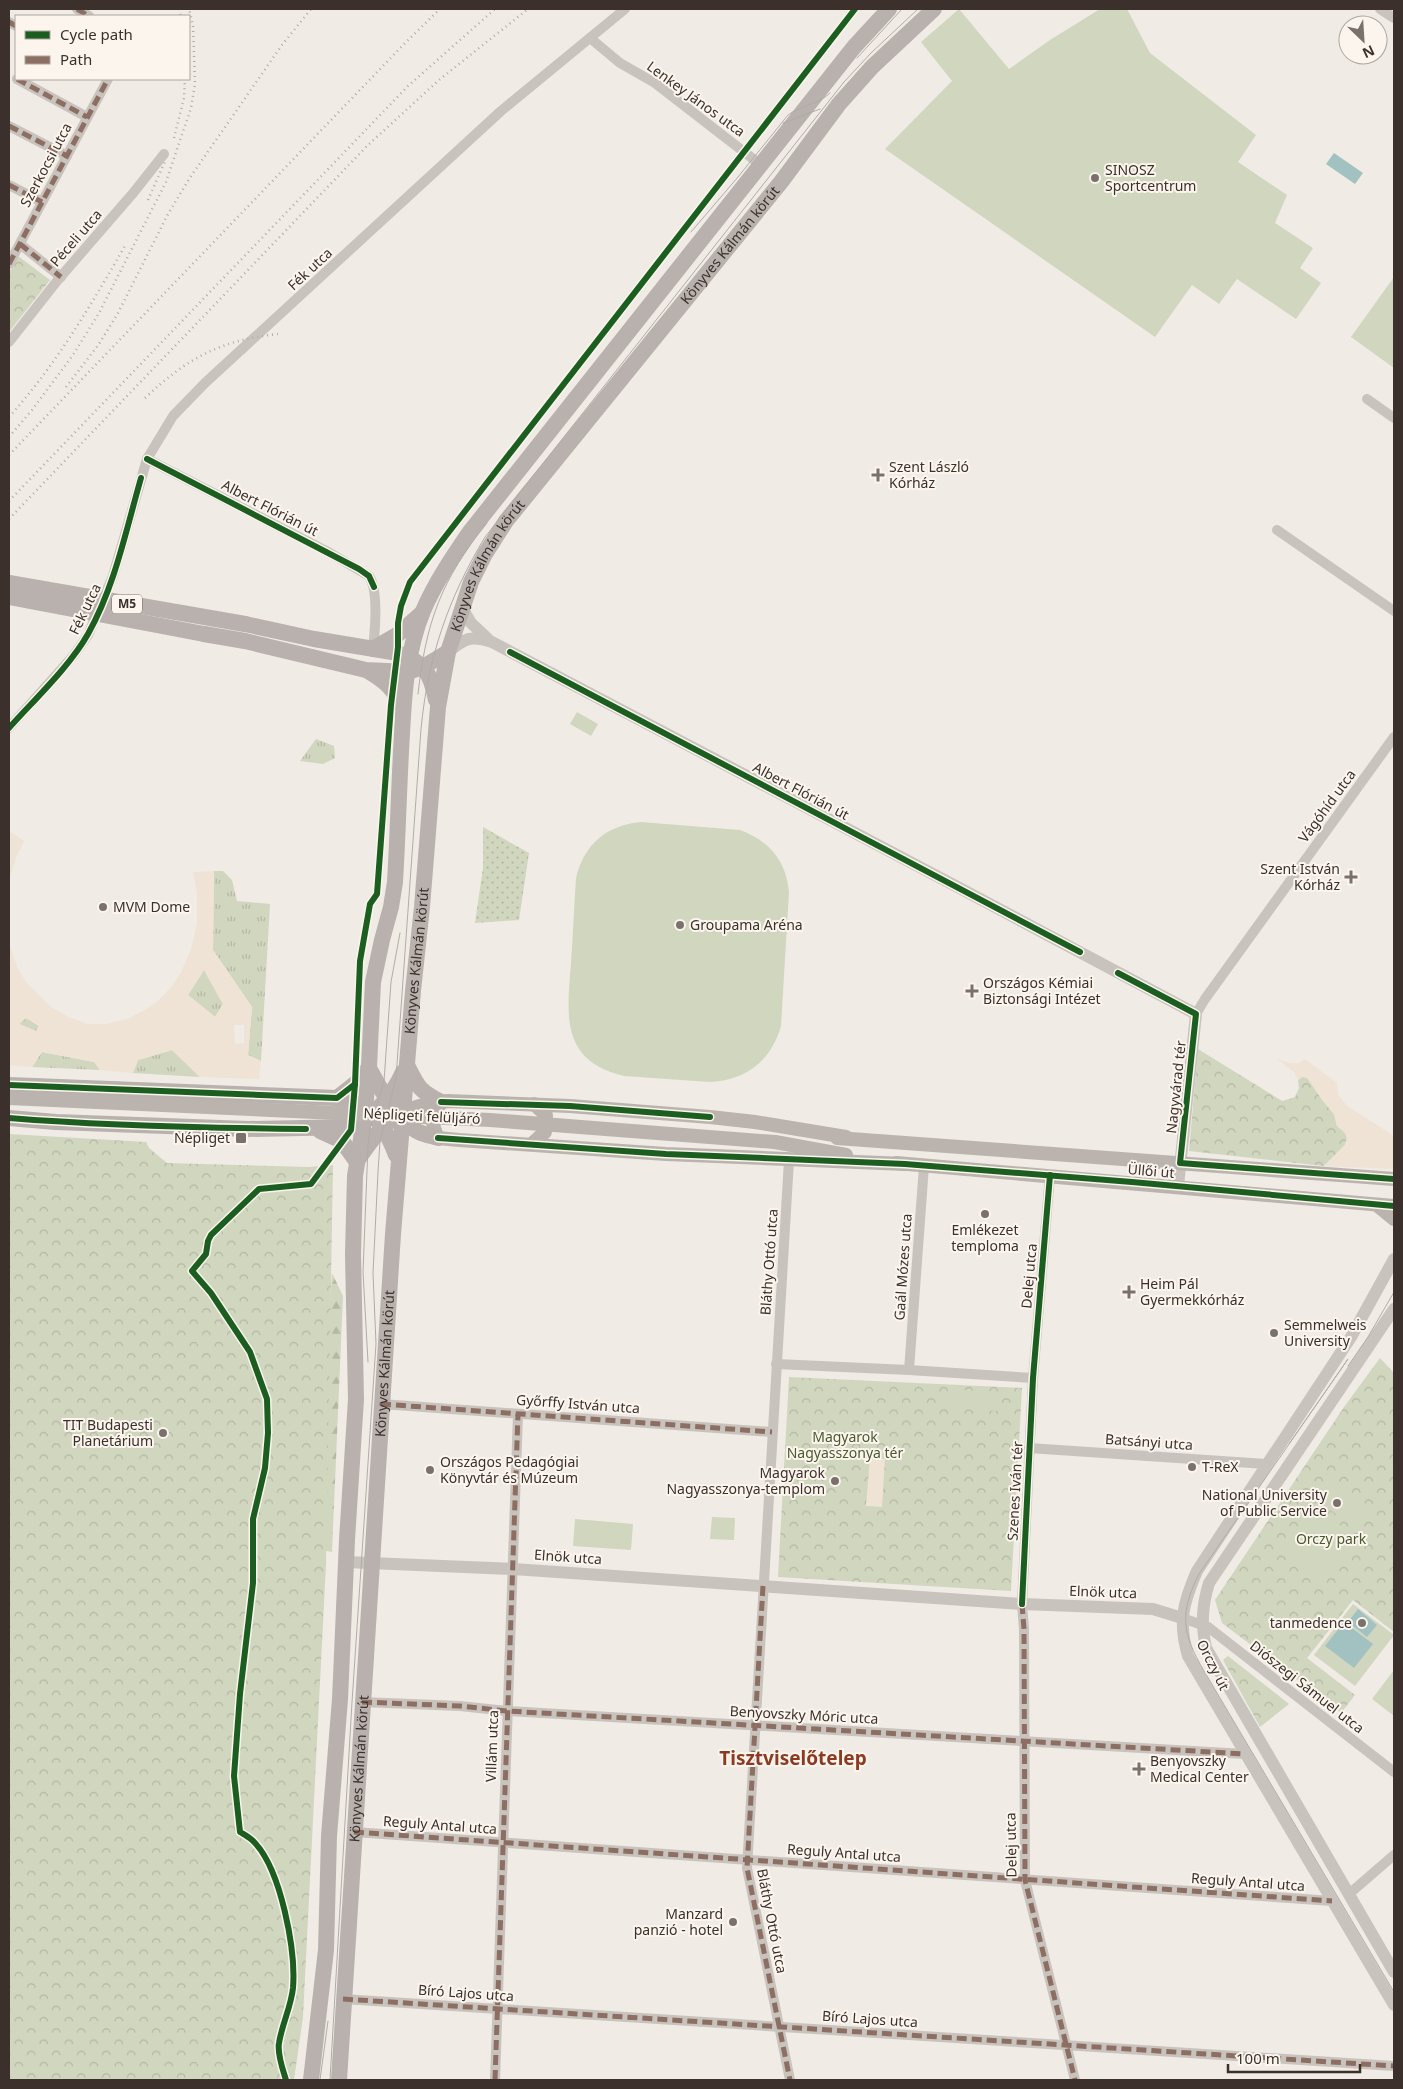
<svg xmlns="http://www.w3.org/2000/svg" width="1403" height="2089" font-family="'Noto Sans',sans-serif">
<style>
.grass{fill:url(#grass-tufts)}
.forest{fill:url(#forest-firs)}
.park{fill:url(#park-crowns)}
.garden{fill:url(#garden-dots)}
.pitch{fill:#d1d6bf}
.plaza{fill:#eee3d5;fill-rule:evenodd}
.water{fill:#a1c2c1}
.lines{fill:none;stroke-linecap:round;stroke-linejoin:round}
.minor{stroke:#c9c3be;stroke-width:10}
.tertiary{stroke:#c9c3be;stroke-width:12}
.secondary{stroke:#bab3ae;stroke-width:14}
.primary{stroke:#b8b1ad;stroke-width:16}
.tram{stroke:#b1aca8;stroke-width:1}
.rail{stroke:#b1aca8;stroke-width:2.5;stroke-dasharray:1 4;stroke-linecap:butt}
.secondary-bridge{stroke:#bab3ae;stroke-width:14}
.primary-bridge{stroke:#b8b1ad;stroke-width:16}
.quiet{stroke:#8d6e63;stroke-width:5;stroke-dasharray:10 5;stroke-linecap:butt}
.cycleway-casing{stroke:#fbf5ee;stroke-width:9}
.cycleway{stroke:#1b5e20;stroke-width:6}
.poi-dot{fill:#7a716c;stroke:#fbf5ee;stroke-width:2}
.labels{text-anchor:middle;stroke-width:4;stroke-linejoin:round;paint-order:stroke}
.shield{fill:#fbf5ee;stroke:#756b66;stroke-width:1}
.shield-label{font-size:12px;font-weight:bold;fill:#3b302b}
.street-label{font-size:14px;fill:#3b302b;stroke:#fbf5ee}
.poi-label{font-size:14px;fill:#3b302b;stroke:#fbf5ee;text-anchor:start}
.park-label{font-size:14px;fill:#4a5a2e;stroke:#fbf5ee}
.district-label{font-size:19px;font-weight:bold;fill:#8c3b22;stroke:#fbf5ee}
</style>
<defs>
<pattern id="grass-tufts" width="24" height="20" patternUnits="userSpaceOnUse" patternTransform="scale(1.25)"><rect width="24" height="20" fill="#d1d6bf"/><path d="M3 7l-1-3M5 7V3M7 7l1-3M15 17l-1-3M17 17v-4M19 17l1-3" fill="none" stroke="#b4b8a4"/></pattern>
<pattern id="forest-firs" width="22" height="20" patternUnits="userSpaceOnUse" patternTransform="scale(1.25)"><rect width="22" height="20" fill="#d1d6bf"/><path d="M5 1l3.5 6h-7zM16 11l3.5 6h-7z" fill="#b4b8a4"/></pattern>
<pattern id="park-crowns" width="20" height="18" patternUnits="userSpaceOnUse" patternTransform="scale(1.25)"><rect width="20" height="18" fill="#d1d6bf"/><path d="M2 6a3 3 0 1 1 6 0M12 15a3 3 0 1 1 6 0" fill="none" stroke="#b4b8a4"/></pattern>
<pattern id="garden-dots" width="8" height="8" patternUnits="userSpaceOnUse" patternTransform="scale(1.25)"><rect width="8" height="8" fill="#d1d6bf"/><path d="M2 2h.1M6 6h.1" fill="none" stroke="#b4b8a4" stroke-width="1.8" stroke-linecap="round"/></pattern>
</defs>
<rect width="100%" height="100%" fill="#f0ebe5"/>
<g class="grass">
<path d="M316 739 334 746 335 758 323 764 300 761Z"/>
<path d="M214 871H223L232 880 237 901 270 904 261 1061 248 1055 252 1007 213 950Z"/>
<path d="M204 970 223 1004 215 1017 188 995Z"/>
<path d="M26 1018 39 1026 36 1031 19 1024Z"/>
<path d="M172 1050 200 1077 133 1073 138 1060Z"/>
<path d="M42 1052 94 1062 100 1070 32 1067Z"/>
</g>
<path class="forest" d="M332 1273 343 1296 332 1552 315 1549Z"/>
<g class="park">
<path d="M18 256 50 280 9 332V273Z"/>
<path d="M1198 1049 1282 1101 1295 1097 1299 1088 1298 1080 1302 1077H1307L1323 1101 1334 1114 1337 1126 1345 1132 1347 1138 1345 1145 1324 1166 1189 1151Z"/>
<path d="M9 1134 146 1142 149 1148 167 1163 309 1167 333 1165 326 1564 303 2017 294 2080H9Z"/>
<path d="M1380 1358 1394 1373V1632L1353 1600 1307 1658 1355 1695 1341 1713 1222 1623 1215 1600 1344 1407Z"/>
<path d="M789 1377 1022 1388 1011 1591 778 1577Z"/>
<path d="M1228 1656 1289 1704 1260 1727 1223 1660Z"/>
</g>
<path class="garden" d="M483 827 529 853 519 920 475 923 483 868Z"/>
<g class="pitch">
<path d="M959 9 1009 69 1050 40 1100 9H1127L1150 53 1256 135 1238 162 1287 195 1275 223 1313 248 1300 268 1321 283 1296 319 1237 279 1219 304 1192 285 1155 337 885 149 952 81 921 42Z"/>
<path d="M1394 277V368L1351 337Z"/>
<path d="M577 712 598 724 591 736 570 724Z"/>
<path d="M641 822 740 830C769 841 786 860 789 892L781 1026C771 1061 746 1080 710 1082L624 1076C560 1061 567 1015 571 963 573 935 574 906 576 878 584 845 606 825 641 822Z"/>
<path d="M948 1389 1000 1392 999 1411 947 1408Z"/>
<path d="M1332 1481 1373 1509 1362 1527 1357 1529 1318 1501Z"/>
<path d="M1310 1504 1357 1537 1344 1555 1298 1522Z"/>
<path d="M712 1517 735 1518 734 1540 710 1539Z"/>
<path d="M575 1519 633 1524 631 1550 573 1546Z"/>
<path d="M1295 1527 1341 1559 1325 1583 1278 1550Z"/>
<path d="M1353 1604 1394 1635 1355 1686 1314 1655Z"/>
<path d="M1394 1670V1716L1372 1699Z"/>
</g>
<g class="plaza">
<path d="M9 831 24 841 16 858 9 879Z"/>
<path d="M214 871 213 950 252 1007 248 1055 261 1061 259 1079 200 1077 172 1050 138 1060 133 1073 100 1070 94 1062 42 1052 32 1067 9 1065V945L18 969 26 982 51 1007 69 1017 88 1024H106L127 1019 145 1010 159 1000 173 985 181 972 192 947 197 922V892L193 872ZM204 970 223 1004 215 1017 188 995ZM26 1018 39 1025 36 1031 19 1024ZM234 1025H244V1043L235 1044Z"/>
<path d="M1277 1059 1289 1063H1299L1305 1059 1337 1083 1338 1094 1347 1106 1394 1136V1169L1324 1166 1345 1145 1347 1138 1345 1133 1337 1126 1334 1114 1323 1101 1307 1078 1302 1077 1298 1080 1294 1072Z"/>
<path d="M870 1458 885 1459 882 1507 866 1506Z"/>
</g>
<g class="water">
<path d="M1334 153 1363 173 1355 184 1326 164Z"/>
<path d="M1358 1609 1377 1625 1367 1637 1348 1622Z"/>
<path d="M1344 1622 1373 1644 1354 1668 1325 1646Z"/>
</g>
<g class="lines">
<g class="minor">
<path d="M77 9 89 16"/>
<path d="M1380 9 1394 18"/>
<path d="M9 22 16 26"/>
<path d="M590 38 620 63 655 83 761 165"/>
<path d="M17 79 87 117"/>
<path d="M9 126 67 156"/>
<path d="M9 185 42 202"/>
<path d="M20 244 61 277"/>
<path d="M9 264 108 79"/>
<path d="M9 342 57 281 134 192 164 154"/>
<path d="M1367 399 1394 418"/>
<path d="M147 459 330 553 369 576C379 591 375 631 373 649"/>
<path d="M1277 530 1394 611"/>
<path d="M9 728 74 655 88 635 113 576 147 459 173 416 205 383 501 111 625 9"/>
<path d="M1196 1014 1205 999 1394 737"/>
<path d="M789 1160 747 1868 790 2080"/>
<path d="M1050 1175 1033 1378 1022 1604 1024 1629 1025 1880 1075 2080"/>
<path d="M776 1364 909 1370 1033 1378"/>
<path d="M909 1370 924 1166"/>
<path d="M381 1404 772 1432"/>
<path d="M1029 1448 1266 1464"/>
<path d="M1182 1618 1208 1627 1394 1772"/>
<path d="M362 1702 460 1706 507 1711 1245 1754"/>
<path d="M354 1832 1332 1901"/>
<path d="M1349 1894 1394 1855"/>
<path d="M343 1999 1394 2066"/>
<path d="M495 2080 518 1414"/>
</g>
<g class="tertiary">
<path d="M462 608 471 623 488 639"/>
<path d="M448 652C465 638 471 635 492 642L952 884 1196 1014 1178 1186"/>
<path d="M1394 1259 1351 1337 1197 1571C1183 1603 1178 1622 1188 1656L1394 2005"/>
<path d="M1394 1309 1209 1583C1202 1606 1201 1624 1206 1648L1394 1972"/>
<path d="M346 1562 513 1569 1022 1604 1153 1609 1182 1618"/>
</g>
<g class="secondary">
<path d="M846 1137 755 1122 710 1117 570 1106 448 1101 441 1102C432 1117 430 1121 438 1138L459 1140 666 1154 905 1164"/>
<path d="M837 1138 1394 1179"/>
<path d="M775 1142 846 1155"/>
<path d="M532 1144 545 1132 546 1115 534 1104"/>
<path d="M896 1163 1394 1206"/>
<path d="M1377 1205 1394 1219"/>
</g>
<g class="primary">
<path d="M245 624 314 639 398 653C424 662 431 673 436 700"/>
<path d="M204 634 245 641 366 670 407 672 423 667 448 652"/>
<path d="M373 649 397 635 422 613"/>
<path d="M368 671C387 682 393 689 403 707"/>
<path d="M407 1065C418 1087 419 1091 441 1102"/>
<path d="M369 1068C378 1086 401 1124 419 1132 425 1135 432 1136 438 1138"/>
<path d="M9 1085 337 1098C342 1099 348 1099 353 1101 374 1108 389 1136 396 1155"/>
<path d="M337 1098 361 1079 369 1067"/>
<path d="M9 1118 56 1122 248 1129 351 1127C374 1117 393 1095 403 1072"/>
<path d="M320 1131 342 1141 357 1162"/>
<path d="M359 1158C385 1120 395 1111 441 1102"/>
<path d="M311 2080 326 1950 329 1836 340 1699 347 1540 356 1399 353 1254 355 1176 364 1120 369 1067 373 982 382 940 391 907 395 882C398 833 399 783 402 734 404 693 407 650 423 611 435 583 452 558 469 533L854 47 889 9"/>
<path id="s1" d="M339 2080 393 1234 413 991 422 907 438 707 448 652 471 582 485 554 506 521 781 182 839 104 872 67 934 9"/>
</g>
<g class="tram">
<path d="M857 58 902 9"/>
<path d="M783 123 820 109"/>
<path d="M691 232 738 177 788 115C801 105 818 105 830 93"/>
<path d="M418 694C426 622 441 580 487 523"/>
<path d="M368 1362 363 1272 368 1145 370 1129 384 1081 391 982 400 933"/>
<path d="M1348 1366 1368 1337 1394 1292"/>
<path d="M1289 1444 1348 1359 1199 1574C1179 1614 1182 1633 1204 1671L1394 1992"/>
<path d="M320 2080 328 2021"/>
<path d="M330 2080 352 1702 376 1344 373 1273 378 1172 380 1141 396 1078 421 729C428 657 448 599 485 537L844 82 871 53 918 9"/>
</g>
<g class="rail">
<path d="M179 9 181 16"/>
<path d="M174 138 184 98 185 79"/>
<path d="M148 200 166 159"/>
<path d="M66 387 99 344 118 313 168 214 191 176 282 45 311 9"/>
<path d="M145 398C186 359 220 340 278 334"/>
<path d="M9 417C56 365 91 305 126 244"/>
<path d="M9 437 32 410 73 355 99 313 166 182 191 108 195 84 193 25 189 9"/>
<path d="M9 455 406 42 440 9"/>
<path d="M9 501 408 86 495 9"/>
<path d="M9 519 367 146 439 80 528 9"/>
</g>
<path class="secondary-bridge" d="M9 1098 490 1120 775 1142"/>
<g class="primary-bridge">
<path d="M9 583 245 624"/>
<path d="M9 597 204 634"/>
</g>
<g class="quiet">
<path d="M77 9 89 16"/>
<path d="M9 22 16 26"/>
<path d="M17 79 87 117"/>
<path d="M9 126 67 156"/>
<path d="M9 185 42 202"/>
<path d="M20 244 61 277"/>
<path d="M9 264 108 79"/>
<path d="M381 1404 772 1432"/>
<path d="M763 1586 747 1868 790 2080"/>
<path d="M1022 1604 1024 1629 1025 1880 1075 2080"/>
<path d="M362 1702 460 1706 507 1711 1245 1754"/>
<path d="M354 1832 1332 1901"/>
<path d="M343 1999 1394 2066"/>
<path d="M495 2080 518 1414"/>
</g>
<defs>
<g id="cycleway">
<path d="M147 459 359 569 369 576 374 587"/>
<path d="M510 652 1080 952"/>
<path d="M9 728C34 700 70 666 88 634 115 586 126 530 141 478"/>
<path d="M1118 973 1196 1014 1180 1163 1394 1179"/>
<path d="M9 1085 337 1098 355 1084"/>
<path d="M441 1102 570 1106 710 1117"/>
<path d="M9 1118C108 1126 207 1128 306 1129"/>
<path d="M438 1138 666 1154 905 1164 1132 1182 1394 1206"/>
<path d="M1022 1604 1033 1378 1050 1175"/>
<path d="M286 2080C283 2070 277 2054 279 2043 282 2024 291 2007 293 1988 296 1950 281 1871 255 1843 251 1838 245 1835 240 1832L234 1776 240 1694 253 1583V1519L265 1468 268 1433 267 1399 250 1352 211 1293 192 1271 206 1254 208 1241 211 1235 259 1189 311 1184 351 1130 355 1084 360 961 370 904 377 894 391 705 398 647V623L401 606 410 582 855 9"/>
</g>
</defs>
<use href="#cycleway" class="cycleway-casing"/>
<use href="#cycleway" class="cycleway"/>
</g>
<g class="poi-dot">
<circle cx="1095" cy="178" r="5"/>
<path d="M875.5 467.5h5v5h5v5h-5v5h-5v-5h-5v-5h5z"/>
<path d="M1348.5 869.5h5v5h5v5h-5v5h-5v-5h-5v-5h5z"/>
<circle cx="103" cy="907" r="5"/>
<circle cx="680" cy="925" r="5"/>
<path d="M969.5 983.5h5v5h5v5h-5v5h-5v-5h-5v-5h5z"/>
<rect x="235" y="1132" width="12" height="12" rx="2.5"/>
<circle cx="985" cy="1214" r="5"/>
<path d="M1126.5 1284.5h5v5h5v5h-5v5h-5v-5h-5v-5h5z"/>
<circle cx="1274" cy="1333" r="5"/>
<circle cx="163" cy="1433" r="5"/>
<circle cx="1192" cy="1467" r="5"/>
<circle cx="430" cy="1470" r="5"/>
<circle cx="835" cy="1481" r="5"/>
<circle cx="1337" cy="1503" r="5"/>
<circle cx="1362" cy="1623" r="5"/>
<path d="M1136.5 1761.5h5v5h5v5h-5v5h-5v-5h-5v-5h5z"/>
<circle cx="733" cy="1922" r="5"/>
</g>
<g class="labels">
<rect class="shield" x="112" y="594.5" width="30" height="19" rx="4"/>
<g class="shield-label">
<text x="127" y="608">M5</text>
</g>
<g class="street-label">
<text transform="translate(696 99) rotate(36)" y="5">Lenkey János utca</text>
<text transform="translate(46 165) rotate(-62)" y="5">Szerkocsi utca</text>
<text transform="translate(76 238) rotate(-49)" y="5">Péceli utca</text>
<text dy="5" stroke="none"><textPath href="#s1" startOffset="1932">Könyves Kálmán körút</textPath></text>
<text transform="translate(310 269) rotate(-43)" y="5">Fék utca</text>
<text transform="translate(270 508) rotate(27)" y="5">Albert Flórián út</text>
<text dy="5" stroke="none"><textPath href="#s1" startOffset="1528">Könyves Kálmán körút</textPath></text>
<text transform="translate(85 609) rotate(-64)" y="5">Fék utca</text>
<text transform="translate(801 791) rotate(28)" y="5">Albert Flórián út</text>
<text transform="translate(1327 806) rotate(-54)" y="5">Vágóhíd utca</text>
<text dy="5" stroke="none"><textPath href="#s1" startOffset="1122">Könyves Kálmán körút</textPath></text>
<text transform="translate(1176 1087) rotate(-84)" y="5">Nagyvárad tér</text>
<text transform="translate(422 1116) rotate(3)" y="5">Népligeti felüljáró</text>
<text transform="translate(1151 1171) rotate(5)" y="5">Üllői út</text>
<text transform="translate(769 1262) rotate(-86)" y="5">Bláthy Ottó utca</text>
<text transform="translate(903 1267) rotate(-86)" y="5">Gaál Mózes utca</text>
<text transform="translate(1029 1276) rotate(-85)" y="5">Delej utca</text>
<text dy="5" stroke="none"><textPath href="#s1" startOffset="718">Könyves Kálmán körút</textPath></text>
<text transform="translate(578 1404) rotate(4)" y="5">Győrffy István utca</text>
<text transform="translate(1149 1442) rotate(4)" y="5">Batsányi utca</text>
<text transform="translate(1015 1491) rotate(-87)" y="5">Szenes Iván tér</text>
<text transform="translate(568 1557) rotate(4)" y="5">Elnök utca</text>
<text transform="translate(1103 1592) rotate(2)" y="5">Elnök utca</text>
<text transform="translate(1213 1665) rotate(63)" y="5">Orczy út</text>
<text transform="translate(1307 1687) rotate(38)" y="5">Diószegi Sámuel utca</text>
<text transform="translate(804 1715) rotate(3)" y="5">Benyovszky Móric utca</text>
<text transform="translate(492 1746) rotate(-88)" y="5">Villám utca</text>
<text dy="5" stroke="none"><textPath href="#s1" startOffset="312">Könyves Kálmán körút</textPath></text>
<text transform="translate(440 1825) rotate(4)" y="5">Reguly Antal utca</text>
<text transform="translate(1011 1845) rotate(-91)" y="5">Delej utca</text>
<text transform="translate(844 1853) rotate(4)" y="5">Reguly Antal utca</text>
<text transform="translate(1248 1882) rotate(4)" y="5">Reguly Antal utca</text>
<text transform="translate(772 1921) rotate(79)" y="5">Bláthy Ottó utca</text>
<text transform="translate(466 1993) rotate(4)" y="5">Bíró Lajos utca</text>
<text transform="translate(870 2019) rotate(4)" y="5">Bíró Lajos utca</text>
</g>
<g class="poi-label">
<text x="1105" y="175">SINOSZ<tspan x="1105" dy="16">Sportcentrum</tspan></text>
<text x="889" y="472">Szent László<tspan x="889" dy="16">Kórház</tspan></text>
<text x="1340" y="874" text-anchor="end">Szent István<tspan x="1340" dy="16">Kórház</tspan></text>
<text x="113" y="912">MVM Dome</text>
<text x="690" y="930">Groupama Aréna</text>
<text x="983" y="988">Országos Kémiai<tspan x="983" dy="16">Biztonsági Intézet</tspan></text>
<text x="230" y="1143" text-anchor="end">Népliget</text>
<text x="985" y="1235" text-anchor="middle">Emlékezet<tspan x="985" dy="16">temploma</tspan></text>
<text x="1140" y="1289">Heim Pál<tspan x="1140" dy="16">Gyermekkórház</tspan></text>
<text x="1284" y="1330">Semmelweis<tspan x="1284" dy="16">University</tspan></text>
<text x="153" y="1430" text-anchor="end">TIT Budapesti<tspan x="153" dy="16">Planetárium</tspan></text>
<text x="440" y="1467">Országos Pedagógiai<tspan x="440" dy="16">Könyvtár és Múzeum</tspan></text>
<text x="1202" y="1472">T-ReX</text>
<text x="825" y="1478" text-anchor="end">Magyarok<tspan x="825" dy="16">Nagyasszonya-templom</tspan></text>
<text x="1327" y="1500" text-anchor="end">National University<tspan x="1327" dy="16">of Public Service</tspan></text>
<text x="1352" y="1628" text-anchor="end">tanmedence</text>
<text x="1150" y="1766">Benyovszky<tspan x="1150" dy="16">Medical Center</tspan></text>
<text x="723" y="1919" text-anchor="end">Manzard<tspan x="723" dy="16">panzió - hotel</tspan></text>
</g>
<g class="park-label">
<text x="845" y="1442">Magyarok<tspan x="845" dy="16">Nagyasszonya tér</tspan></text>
<text x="1331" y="1544">Orczy park</text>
</g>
<g class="district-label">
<text x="793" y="1765">Tisztviselőtelep</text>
</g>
</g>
<rect width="1403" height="2089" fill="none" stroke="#3b302b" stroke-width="20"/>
<rect x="15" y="15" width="175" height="65" fill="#fbf5ee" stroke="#aea6a0"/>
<rect x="25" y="31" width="25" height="8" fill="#1b5e20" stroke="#aea6a0"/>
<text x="60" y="40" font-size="15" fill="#3b302b">Cycle path</text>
<rect x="25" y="56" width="25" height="8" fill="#8d6e63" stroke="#aea6a0"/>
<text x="60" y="65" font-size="15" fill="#3b302b">Path</text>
<g transform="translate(1363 40) rotate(155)"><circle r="24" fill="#fbf5ee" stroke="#aea6a0"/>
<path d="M0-4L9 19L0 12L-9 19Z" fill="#7a716c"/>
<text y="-8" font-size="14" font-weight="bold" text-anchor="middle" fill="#3b302b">N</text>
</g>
<path d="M1228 2064v8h132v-8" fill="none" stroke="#3b302b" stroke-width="2.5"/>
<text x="1236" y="2064" font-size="15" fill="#3b302b" stroke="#fbf5ee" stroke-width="4" paint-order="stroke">100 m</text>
</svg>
